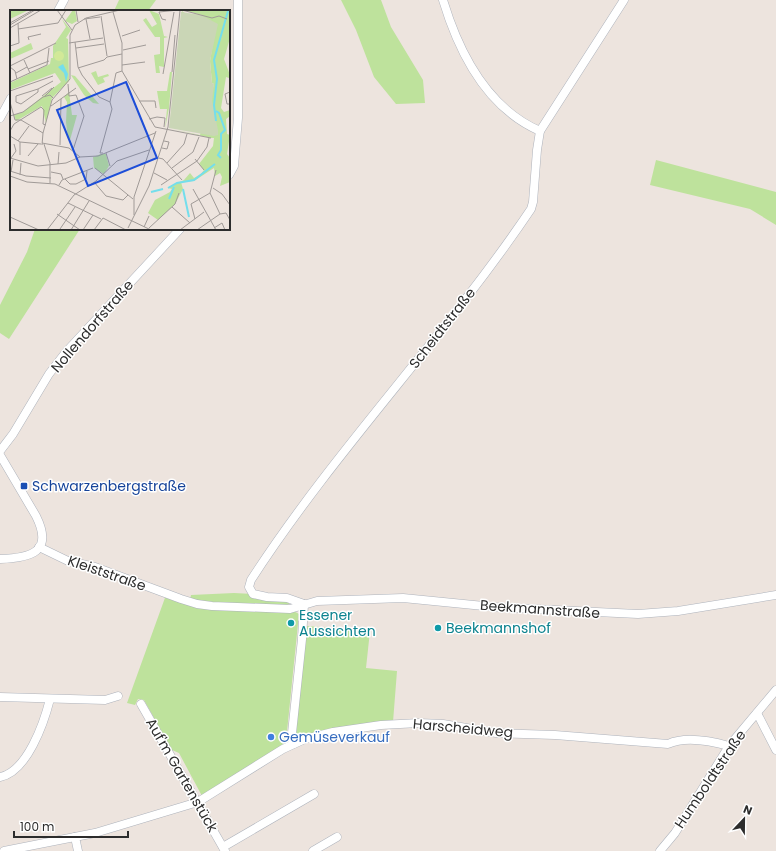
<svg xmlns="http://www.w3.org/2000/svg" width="776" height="851" font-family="Poppins,sans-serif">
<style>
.green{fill:#bee29c}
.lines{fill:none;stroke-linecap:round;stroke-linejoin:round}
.minor-casing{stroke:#aeb3bc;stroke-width:9}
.minor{stroke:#fff;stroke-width:8}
.transit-dot{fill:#1a4fb4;stroke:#fff;stroke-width:1.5}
.culture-dot{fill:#0f9aa8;stroke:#fff;stroke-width:1.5}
.shop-dot{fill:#3f7fe0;stroke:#fff;stroke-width:1.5}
.labels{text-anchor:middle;stroke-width:3;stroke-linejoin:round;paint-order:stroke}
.street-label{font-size:14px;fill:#2c2c2c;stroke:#fff}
.transit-label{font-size:14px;fill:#164399;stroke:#fff;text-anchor:start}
.culture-label{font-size:14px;fill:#0d838f;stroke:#fff;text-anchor:start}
.shop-label{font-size:14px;fill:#366cbe;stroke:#fff;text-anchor:start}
.inset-river{fill:none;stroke:#74deec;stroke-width:2}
.inset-road{fill:none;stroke:#a09a97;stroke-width:1}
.view{fill:#1d4ed8;fill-opacity:0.15;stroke:#1d4ed8;stroke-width:2}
.inset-edge{fill:none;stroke:#2c2c2c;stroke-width:2}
</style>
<rect width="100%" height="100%" fill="#ede4de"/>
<g class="green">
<path d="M119 0H156L148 11H114Z"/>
<path d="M341 0H381L391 27 423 80 425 103 396 104 374 77 356 30Z"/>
<path d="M656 160 776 192V225L750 209 650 185Z"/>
<path d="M35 229H80L9 339 0 333V305L27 252Z"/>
<path d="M234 593 253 594 289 602V604L285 606 190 601 191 595Z"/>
<path d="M166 595 177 599 290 609 299 614 286 741 281 746 202 796 179 753 172 750 144 700 138 699 135 705 127 703Z"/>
<path d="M307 626 370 631 366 668 397 671 393 722 325 730 320 733 299 737 295 732Z"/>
</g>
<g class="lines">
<defs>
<g id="minor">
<path d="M443 0C459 53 487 108 540 131"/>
<path d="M58 11 64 0"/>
<path d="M0 118 11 98"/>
<path d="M229 175 234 166 238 118V0"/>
<path d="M0 451 13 434 49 374 66 352 180 229"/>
<path d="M0 455 36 516C54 552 31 558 0 559"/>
<path d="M39 547 68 561 95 567 181 599 197 604 212 606 290 609 317 601 403 598 494 607 638 614 678 611 776 595"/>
<path d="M304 604 287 598 267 597 253 594 249 587 251 580C335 450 445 337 531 209L533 202 537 150 540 131 624 0"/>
<path d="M0 697 105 700 118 696"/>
<path d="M141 704 225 851"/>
<path d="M757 713 776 750"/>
<path d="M293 744 292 733 302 639 304 604"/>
<path d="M0 777C27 772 44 723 50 699"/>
<path d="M75 837 78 851"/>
<path d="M223 847 314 794"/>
<path d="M4 851 95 833 198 802 283 749 305 739 333 732 381 725 419 723 443 724 496 733 555 735 668 744C685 736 711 741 729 746"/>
<path d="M313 851 337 837"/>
<path d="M660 851 675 833 729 746 776 690"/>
</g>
</defs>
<use href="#minor" class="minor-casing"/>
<use href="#minor" class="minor"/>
</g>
<rect class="transit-dot" x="20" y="482" width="8" height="8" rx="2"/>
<g class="culture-dot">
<circle cx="291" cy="623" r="4"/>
<circle cx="438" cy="628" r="4"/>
</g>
<circle class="shop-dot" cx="271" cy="737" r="4"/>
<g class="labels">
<g class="street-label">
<text transform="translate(92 326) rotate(-49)" y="5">Nollendorfstraße</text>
<text transform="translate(442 328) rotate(-52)" y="5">Scheidtstraße</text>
<text transform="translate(107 573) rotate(19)" y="5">Kleiststraße</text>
<text transform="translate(540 609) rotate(4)" y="5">Beekmannstraße</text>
<text transform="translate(463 728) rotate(5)" y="5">Harscheidweg</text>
<text transform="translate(182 775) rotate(60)" y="5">Auf'm Gartenstück</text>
<text transform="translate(710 779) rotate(-56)" y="5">Humboldtstraße</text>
</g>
<g class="transit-label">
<text x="32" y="491">Schwarzenbergstraße</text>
</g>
<g class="culture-label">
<text x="299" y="620">Essener<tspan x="299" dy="16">Aussichten</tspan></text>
<text x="446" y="633">Beekmannshof</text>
</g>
<g class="shop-label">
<text x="279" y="742">Gemüseverkauf</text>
</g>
</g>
<g transform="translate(10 10)">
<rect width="220" height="220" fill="#ede4de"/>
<path d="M0 0H19L0 9ZM63 0H65L67 11 62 14 55 11ZM139 0 149 4 154 26 158 27 154 28V57L149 56 150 63H146L144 45 150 44V27H145L133 10 136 8 142 17 147 14ZM172 0H220V28L214 49 220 65 219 68 216 67 211 98 214 102 220 100V106L216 109 217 124 220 125 217 144 220 148V172L210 176 212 167 210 163 205 166 204 158 184 171 171 172 173 179 165 194 148 210 138 203 145 190 160 182 162 179 158 178 159 177 174 170 180 163 184 168 191 164 194 160 189 154 203 136 204 128H201L161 119 190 125 204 74 202 73 200 51 204 27 171 6 172 1 176 4 192 5ZM52 9 61 20 56 28 58 29 59 71 42 88 36 113 32 96 6 111 4 105 13 102 51 72 45 63 0 80V73L40 54 41 48H43V36L56 17ZM21 33 23 39 0 49V55V43ZM86 61 88 67 98 64 99 66 93 68 95 72 88 75 81 63ZM160 62H162L159 98 155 119 157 99H150L147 81H157ZM61 65 65 66 89 94 83 93 74 85ZM59 82 62 105H67L60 130 58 129 56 112 57 92 54 87ZM91 144H96L99 156 94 164 84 158 83 147Z" fill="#bee29c"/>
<path d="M171 2 191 5 208 14 200 51 202 73 204 74 202 91 208 120V125L204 126 159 118Z" fill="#cad6b6"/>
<path d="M44 46a5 5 0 1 1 10 0a5 5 0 1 1-10 0Z" fill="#d2e998"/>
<path d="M53 54 58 64 56 72 54 63 48 57Z" fill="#74deec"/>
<path class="inset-river" d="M206 101 209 103 215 120 211 124V140L208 145 211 148M206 111 204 95 207 69 204 50 218 1M158 178 167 173 184 170 205 154M173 179 179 207M141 182 153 179M159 189 164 177"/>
<path class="inset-road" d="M47 0 62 20M66 0 68 12M172 0 202 8 209 6 217 9M103 2 112 33V61L145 117 201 128M91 6 97 46M76 8 110 0M74 9 90 7M76 9 80 29M156 10 152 9 149 2 168 0M0 13 23 0M0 15 25 0M0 18 31 0M8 19 48 13 56 0M112 26 130 20M19 30 18 27 31 24M65 32 68 57 72 65 89 87 100 92M59 33 93 28M0 36 9 33 8 13M66 38 94 34M113 40 136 35M14 50 20 63M112 55 135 52M0 56 46 33M0 57 5 61 7 69M68 58 94 50 97 47 112 44M18 59 39 51M162 62 165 25M6 63 17 57M153 64 164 2M0 72 37 55 39 38M58 74 59 86 66 85 74 106 63 140M28 79V82L11 94 6 92V86L28 79 43 71M0 81 43 66M220 82 215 84 217 94H220M32 86 42 78M35 86 44 77M129 91H145L146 98M0 92 5 110H11L33 123M41 96 66 78M0 106 13 102 33 87 40 85 43 88M139 109 147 107 155 108 154 117M0 121 4 114 31 97 34 100 33 114 36 115M0 126 10 132 31 134M8 131 19 116M32 133 59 138 70 147M34 134 40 153V173M32 135 33 123 42 90 60 69V25L65 15 76 8M50 135 51 89M152 138 157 139 159 132 154 131M93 143H90L102 99 100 92 106 63 112 61M96 143 100 156M10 145V132M18 146 28 134M0 148 28 156 56 153 70 147 88 146 145 123M1 148 6 141 4 134M149 148 153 149 172 170M185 149 194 160M157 153 174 134 177 124M48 154 49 142M85 158 123 189M162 158 183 142 189 127M0 161 16 166 41 168M1 162 3 150M41 162 51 164 53 169M144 163 157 170M10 165 11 153M0 166 17 172 45 174 141 220M55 169 60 174H66L76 169 77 161M84 172 96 186 113 190 118 185M49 175 52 170 83 158M151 175 187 151 197 137 199 128M139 176 158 117 170 0M203 178 212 184 220 195M183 179 206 220M64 185 86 171 107 151 139 140M58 193 91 209M162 197 180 213M47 204 70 220M210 204 216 203 220 210M124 205V187L146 121M0 207 29 220M185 209 181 194 200 183M134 217 139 206M118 218 139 176M139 218 165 194 169 183M204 218 212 213 215 220M50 219 65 197M37 220 64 185M61 220 79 191M73 220 83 205M84 220 93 208 116 220M170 220 194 202M187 220 210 204 200 183 206 160"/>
<path class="view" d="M116 72 147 148 78 176 47 100Z"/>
<rect width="220" height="220" class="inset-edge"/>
</g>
<g transform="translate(744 819) rotate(22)" stroke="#ffffff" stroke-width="3" paint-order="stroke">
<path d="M0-3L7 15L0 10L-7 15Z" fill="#2c2c2c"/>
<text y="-6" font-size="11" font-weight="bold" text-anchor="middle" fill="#2c2c2c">N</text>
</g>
<path d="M14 831v6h114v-6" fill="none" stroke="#2c2c2c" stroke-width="2"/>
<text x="20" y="831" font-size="12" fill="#2c2c2c" stroke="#ffffff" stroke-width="3" paint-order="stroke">100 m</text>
</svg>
